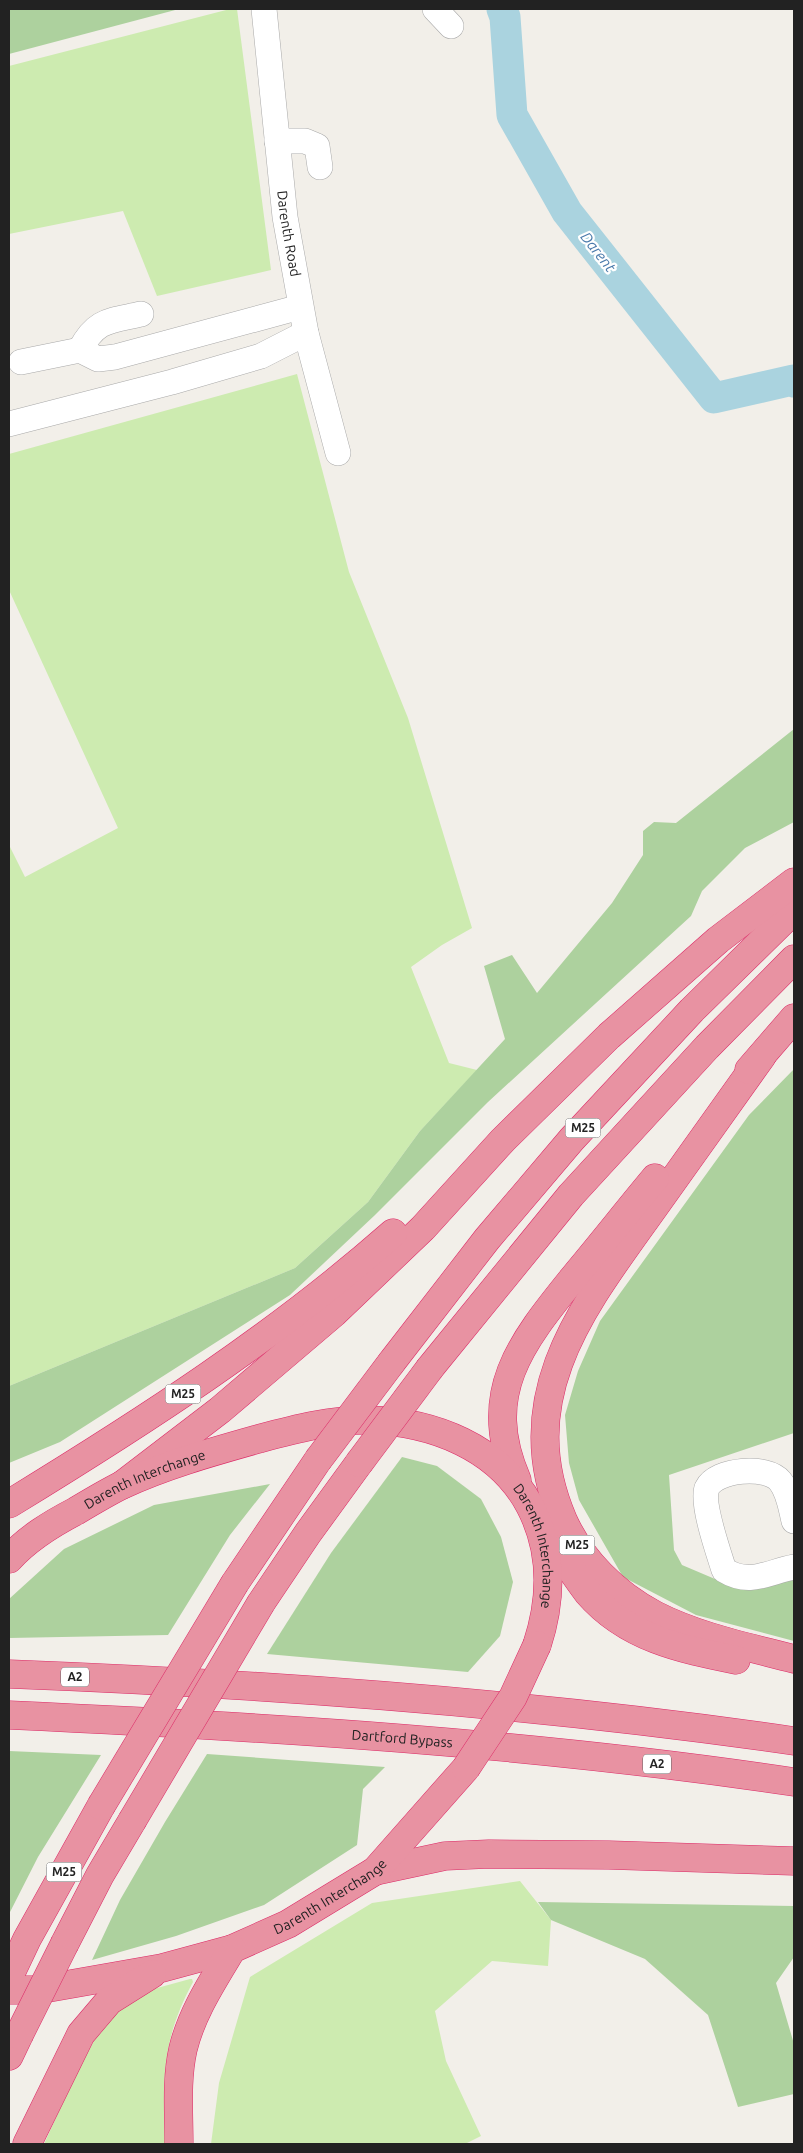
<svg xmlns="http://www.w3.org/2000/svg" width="803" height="2153" font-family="Ubuntu,sans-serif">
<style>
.grass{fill:#cdebb0}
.forest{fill:#add19e}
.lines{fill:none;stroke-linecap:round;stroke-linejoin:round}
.river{stroke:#aad3df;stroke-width:31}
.minor-casing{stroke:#a9a9a9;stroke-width:26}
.highway-casing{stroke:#dc2a67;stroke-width:29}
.minor{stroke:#fff;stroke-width:25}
.highway{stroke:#e892a2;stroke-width:28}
.highway-bridge-casing{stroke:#dc2a67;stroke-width:29;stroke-linecap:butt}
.highway-bridge{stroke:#e892a2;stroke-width:28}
.labels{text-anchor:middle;stroke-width:4.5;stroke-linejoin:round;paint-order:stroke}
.shield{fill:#fff;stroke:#646464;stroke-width:1}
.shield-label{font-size:12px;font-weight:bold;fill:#222}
.street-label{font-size:14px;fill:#222;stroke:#fff}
.water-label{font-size:15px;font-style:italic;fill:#4a7aab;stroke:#fff}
</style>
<rect width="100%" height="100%" fill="#f2efe9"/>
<g class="grass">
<path d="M230 9H237L271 270 157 296 123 211 9 234V66Z"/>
<path d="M297 374 349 572 408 718 472 928 442 945 411 967 449 1063 477 1070 420 1131 368 1202 295 1268 9 1386V845L25 877 118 828 9 590V454Z"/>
<path d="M520 1881 551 1920 548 1966 492 1961 435 2011 446 2061 481 2136 465 2144H211L219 2083 250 1977 372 1903Z"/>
<path d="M190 1979H192L193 1982C161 2041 163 2080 165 2144H44L75 2076 103 2024 139 1993Z"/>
</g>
<g class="forest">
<path d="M9 9H179L9 54Z"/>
<path d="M794 729V822L745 848 702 891 691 916 488 1102 375 1215 290 1295 60 1442 9 1463V1386L295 1268 368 1202 420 1131 505 1039 484 966 512 955 537 993 612 903 643 855V831L654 822 676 823Z"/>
<path d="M794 1069V1433L669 1475 674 1550 682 1565 715 1579H764L794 1575V1641L696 1615 623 1577 579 1500 569 1463 565 1415 578 1371 600 1321 749 1115Z"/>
<path d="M402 1457 437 1466 481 1499 501 1537 513 1582 500 1636 468 1672 267 1654 331 1553Z"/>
<path d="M270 1484 230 1535 168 1635 9 1638V1599L64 1549 154 1505Z"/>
<path d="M9 1751 101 1755 38 1857 9 1914Z"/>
<path d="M207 1754 385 1767 363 1789 357 1845 264 1905 176 1936 92 1960 120 1900 165 1822Z"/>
<path d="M538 1902 794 1906V1957L776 1983 794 2044V2094L738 2107 708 2015 645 1959 551 1920Z"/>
</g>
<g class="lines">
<path class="river" d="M502 9 505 17 512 115 567 212 714 398 793 380 794 382"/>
<defs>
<g id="minor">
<path id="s1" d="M264 9 285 217 306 333 338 453"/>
<path d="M435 9 451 26"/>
<path d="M277 141H305L317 146 320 167"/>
<path d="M80 350C96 319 110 321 141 314"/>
<path d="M21 362 80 350 98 359 115 357 300 307"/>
<path d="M9 424 172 382 261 356 306 333"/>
<path d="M794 1521C791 1509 789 1492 780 1481 767 1465 716 1469 707 1488 701 1503 719 1554 724 1570 750 1586 768 1572 794 1567"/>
</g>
<g id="highway">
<path d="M762 1056C726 1106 691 1156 655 1206 586 1303 509 1395 563 1520 581 1560 615 1594 655 1615 698 1637 748 1647 794 1659"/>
<path d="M749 1070 794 1018"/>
<path d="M391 1363 487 1239 572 1139 692 1010 794 910"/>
<path d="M430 1368 571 1195 707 1047 794 959"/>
<path d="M517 1480C478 1391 524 1339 578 1272 604 1241 629 1209 655 1178"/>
<path d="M122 1485 220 1410 334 1313 423 1228 503 1140 609 1036 718 940 794 882"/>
<path d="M9 1504C143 1422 275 1337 393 1233"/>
<path d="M557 1549C567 1563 577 1579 588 1593 627 1638 681 1649 736 1660"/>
<path id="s2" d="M9 1559C28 1538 51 1524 76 1511 91 1502 106 1493 122 1485 165 1465 212 1452 258 1439 292 1430 333 1419 369 1420 433 1422 499 1447 530 1506 553 1550 552 1599 537 1645"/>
<path d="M235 1583 318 1460"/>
<path d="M261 1603 308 1533 359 1463"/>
<path d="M9 1674C271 1684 534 1703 794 1741"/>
<path id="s3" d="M9 1715C272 1727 533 1743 794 1782"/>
<path d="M375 1871 445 1856 489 1854 609 1855 794 1861"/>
<path d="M65 1943 100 1875 132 1821"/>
<path d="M9 1977 27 1939 101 1806"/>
<path id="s4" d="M9 1990H37L162 1968 232 1949 288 1924 375 1871 466 1768"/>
<path d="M9 2056 19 2035"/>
<path d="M27 2144 81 2034 109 2001 152 1974"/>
<path d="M179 2144C179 2113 176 2080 183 2049 192 2012 213 1981 232 1949"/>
</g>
</defs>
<use href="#minor" class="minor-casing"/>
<use href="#highway" class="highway-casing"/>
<use href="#minor" class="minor"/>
<use href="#highway" class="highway"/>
<defs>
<g id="highway-bridge">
<path d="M318 1460 391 1363"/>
<path d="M359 1463 430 1368"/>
<path d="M466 1768 513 1697 537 1645"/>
<path d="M101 1806 235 1583"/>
<path d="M132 1821 261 1603"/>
<path d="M19 2035 65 1943"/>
</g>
</defs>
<use href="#highway-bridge" class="highway-bridge-casing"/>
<use href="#highway-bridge" class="highway-bridge"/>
</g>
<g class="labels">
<g class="shield">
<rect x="565.5" y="1118.5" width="35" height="19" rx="4"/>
<rect x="165.5" y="1384.5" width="35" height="19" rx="4"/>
<rect x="559.5" y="1535.5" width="35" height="19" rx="4"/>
<rect x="61" y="1667.5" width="28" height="19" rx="4"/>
<rect x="643" y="1754.5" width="28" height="19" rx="4"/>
<rect x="46.5" y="1862.5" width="35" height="19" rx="4"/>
</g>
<g class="shield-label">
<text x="583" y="1132">M25</text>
<text x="183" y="1398">M25</text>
<text x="577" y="1549">M25</text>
<text x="75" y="1681">A2</text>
<text x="657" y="1768">A2</text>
<text x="64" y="1876">M25</text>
</g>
<g class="street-label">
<text dy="5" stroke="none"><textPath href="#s1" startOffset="226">Darenth Road</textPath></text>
<text dy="5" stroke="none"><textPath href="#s2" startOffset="159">Darenth Interchange</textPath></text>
<text dy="5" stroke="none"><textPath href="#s2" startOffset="624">Darenth Interchange</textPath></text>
<text dy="5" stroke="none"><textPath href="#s3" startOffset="394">Dartford Bypass</textPath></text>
<text dy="5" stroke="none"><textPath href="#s4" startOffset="339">Darenth Interchange</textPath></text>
</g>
<g class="water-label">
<text transform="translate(598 252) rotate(52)" y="5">Darent</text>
</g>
</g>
<rect width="803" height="2153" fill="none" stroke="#222222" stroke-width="20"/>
</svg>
